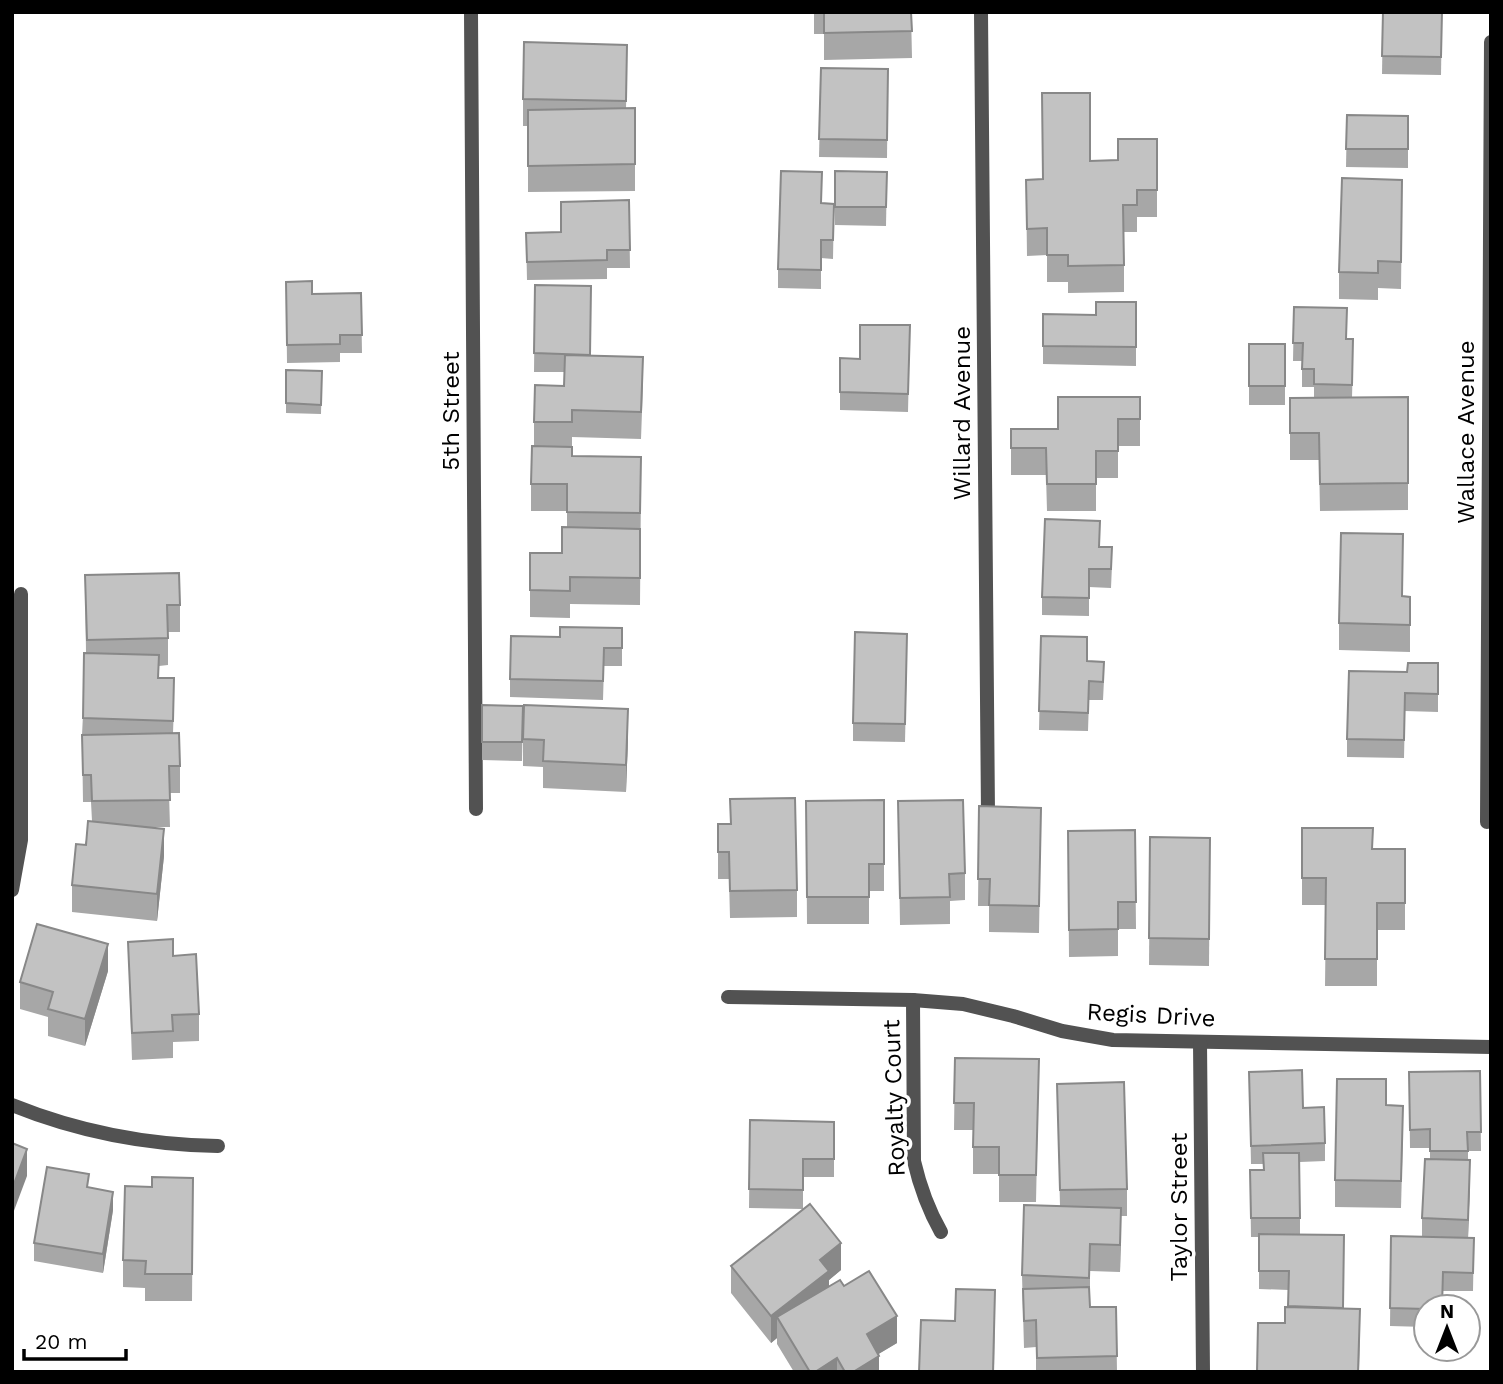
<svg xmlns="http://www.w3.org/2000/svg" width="1503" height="1384" font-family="'Work Sans',sans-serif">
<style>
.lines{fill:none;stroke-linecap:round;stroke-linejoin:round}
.street{stroke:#525252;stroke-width:14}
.wall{fill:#a7a7a7}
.shaded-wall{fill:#888}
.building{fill:#c2c2c2;stroke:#888;stroke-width:2}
.labels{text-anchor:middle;stroke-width:7;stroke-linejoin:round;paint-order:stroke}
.street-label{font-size:24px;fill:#000;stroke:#fff}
</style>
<rect width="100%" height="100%" fill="#fff"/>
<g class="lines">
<g class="street">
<path d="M471 12 476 809"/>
<path d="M981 12 988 814"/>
<path d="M1487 822 1491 42"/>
<path d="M12 890 21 840V594"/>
<path d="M728 997 913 1000 963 1004 1013 1016 1062 1031 1113 1040 1491 1047"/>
<path d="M913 1000 914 1161C920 1187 928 1209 941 1232"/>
<path d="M1200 1042 1203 1372"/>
<path d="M12 1105C79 1132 147 1145 218 1146"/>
</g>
</g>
<g class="wall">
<path d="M814 12H911L912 58 824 60V34H814Z"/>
<path d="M1383 12H1442L1441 75 1382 74Z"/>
<path d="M821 68 888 69 887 158 819 157Z"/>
<path d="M627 71 626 108H635V191L528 192V126H523V99Z"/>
<path d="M1347 115 1408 116V168L1346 167Z"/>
<path d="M1157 139V217H1137V232H1124V292L1068 293V282H1047V255L1027 256 1026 180 1043 179 1090 161 1118 160Z"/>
<path d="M835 171 887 172 886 226 835 225Z"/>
<path d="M629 200 630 268H607V279L527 280 526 233 561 232V202Z"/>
<path d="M822 203 834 204 833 259 821 258V289L778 288V269Z"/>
<path d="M1402 206 1401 289 1378 288V300L1339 299V272Z"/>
<path d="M286 282 312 294 361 293 362 353H340V362L287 363Z"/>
<path d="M535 285 591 286 590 356 643 384 641 439 572 437V456L641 484 640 605 570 604V618L530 617V553H562L567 528V511H531V484L534 446V422L564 386 565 372H534Z"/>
<path d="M1136 302V366L1043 364V314L1096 315Z"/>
<path d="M1294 307 1347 339 1353 358 1352 398 1408 397V510L1320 511 1319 460H1290V398H1314V387H1302V361H1293Z"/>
<path d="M910 325 908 412 840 410V358L860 359Z"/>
<rect x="1249" y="344" width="36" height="61"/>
<path d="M286 370 322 371 321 414 286 413Z"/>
<path d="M1140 397V446H1118V478H1096V511H1047L1046 475H1011V429H1058Z"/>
<path d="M1100 547 1112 565 1111 588 1089 587V616L1042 615V597Z"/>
<path d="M85 575 180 605V632H168V665L159 666V678L174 705 173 733 180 766V793H169L170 827H145L164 856 157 921 72 912V885L92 821 91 802H83L82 735 86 653Z"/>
<path d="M1402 596 1410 597V652L1339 650V623Z"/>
<path d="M622 628V666H604L603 700 510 697V679L560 637Z"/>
<path d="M1041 636 1087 661 1104 680 1103 700H1089L1088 731 1039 730Z"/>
<path d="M907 652 905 742 853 741V723Z"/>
<path d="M1438 663V712L1405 711 1404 758 1347 757V739L1407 672Z"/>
<path d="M482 705 523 706 522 761 482 760Z"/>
<path d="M628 736 626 792 543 788V767L523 766V739Z"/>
<path d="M884 800V891H869V924H807L806 801Z"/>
<path d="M898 801 965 873V900L950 901V924L900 925Z"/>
<path d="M979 806 1041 808 1039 933 989 932V906H978Z"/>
<path d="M718 824 797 890V917L730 918 729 879H718Z"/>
<path d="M1302 828 1373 849H1405V930H1377V986H1325L1326 905H1302Z"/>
<path d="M1135 830 1136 929H1118V956L1069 957 1068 831Z"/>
<path d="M1150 837 1210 838 1209 966 1149 965Z"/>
<path d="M128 942 173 956 199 1014V1041L173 1042V1058L132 1060Z"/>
<path d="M108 971 85 1046 48 1036V1017L20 1009V982Z"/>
<path d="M955 1058 1039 1059 1036 1202H999V1174H973V1130H954Z"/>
<path d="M1480 1071 1481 1151H1468V1160L1470 1179 1468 1237 1474 1238 1473 1291H1443L1426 1307V1327L1390 1326 1391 1236H1422V1218L1430 1159V1148H1410L1409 1072Z"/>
<path d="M1249 1072 1303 1108 1325 1143V1161L1300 1162V1234L1343 1309 1360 1336 1359 1372H1257L1285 1323 1288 1307 1289 1290 1259 1289V1237H1251L1250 1170H1263V1164H1251Z"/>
<path d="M1057 1084 1127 1189V1216H1121L1120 1272 1090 1271V1307H1116L1117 1372H1036V1347L1024 1348 1022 1275 1060 1206Z"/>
<path d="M1386 1105 1403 1133 1401 1208 1335 1207V1180Z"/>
<path d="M750 1120 834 1122V1177H803V1209L749 1208Z"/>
<path d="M193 1178 192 1301H145V1288L123 1287V1260L152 1187Z"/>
<path d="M113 1210 103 1273 34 1261V1243Z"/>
<path d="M731 1266 841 1270 829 1280V1287L844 1286 897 1343 878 1354 879 1372H794L777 1344V1338L771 1343 731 1293Z"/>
</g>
<g class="shaded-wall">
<path d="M628 709V736L626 792V765Z"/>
<path d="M164 829V856L157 921V894Z"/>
<path d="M108 944V971L85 1046V1019Z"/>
<path d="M27 1149V1176L12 1216V1189Z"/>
<path d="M1470 1160V1179L1468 1239V1220Z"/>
<path d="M113 1192V1210L103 1273V1254Z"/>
<path d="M1121 1208V1235L1120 1272V1245Z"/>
<path d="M841 1243V1270L829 1280V1298L777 1317V1338L771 1343V1316L820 1260Z"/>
<path d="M995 1290 994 1372H993Z"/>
<path d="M897 1316V1343L867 1361V1334Z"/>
<path d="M879 1356V1372H853Z"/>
<path d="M837 1358V1372H815Z"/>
</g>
<g class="building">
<path d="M824 12H911L912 31 824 33Z"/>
<path d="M1383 12H1442L1441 57 1382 56Z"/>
<path d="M524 42 627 45 626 101 523 99Z"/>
<path d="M821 68 888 69 887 140 819 139Z"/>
<path d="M1042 93H1090V161L1118 160V139H1157V190H1137V205H1123L1124 265 1068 266V255H1047V228L1027 229 1026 180 1043 179Z"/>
<path d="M635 108V164L528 166V110Z"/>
<path d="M1347 115 1408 116V149H1346Z"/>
<path d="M781 171 822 172 821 203 834 204 833 240H821V270L778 269Z"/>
<path d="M835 171 887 172 886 207H835Z"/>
<path d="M1342 178 1402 180 1401 262 1378 261V273L1339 272Z"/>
<path d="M629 200 630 250H607V260L527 262 526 233 561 232V202Z"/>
<path d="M312 281V294L361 293 362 335H340V344L287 345 286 282Z"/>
<path d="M535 285 591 286 590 355 534 353Z"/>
<path d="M1096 302H1136V347L1043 346V314L1096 315Z"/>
<path d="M1294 307 1347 308 1346 339H1353L1352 385 1314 384V369H1302L1303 343H1293Z"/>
<path d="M860 325H910L908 394 840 392V358L860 359Z"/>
<rect x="1249" y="344" width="36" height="42"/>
<path d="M565 355 643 357 641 412 572 410V422H534L535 385 564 386Z"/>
<path d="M286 370 322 371 321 405 286 403Z"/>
<path d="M1058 397H1140V419H1118V451H1096V484H1047L1046 448H1011V429H1058Z"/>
<path d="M1408 397V483L1320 484 1319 433H1290V398Z"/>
<path d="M532 446 572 447V456L641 457 640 513 567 512V484H531Z"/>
<path d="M1045 519 1100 521 1099 547H1112L1111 569H1089V598L1042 597Z"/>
<path d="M562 527 640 529V578L570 577V591L530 590V553H562Z"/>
<path d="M1341 533 1403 534 1402 596 1410 597V625L1339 623Z"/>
<path d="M179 573 180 605H167L168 638 87 640 85 575Z"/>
<path d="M560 627 622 628V648H604L603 681 510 679 511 636 560 637Z"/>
<path d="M855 632 907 634 905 724 853 723Z"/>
<path d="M1041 636 1087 637V661L1104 662 1103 682 1089 681 1088 713 1039 711Z"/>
<path d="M84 653 159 655 158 678H174L173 721 83 718Z"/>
<path d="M1408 663H1438V694L1405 693 1404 740 1347 739 1349 671 1407 672Z"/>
<path d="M482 705 523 706 522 742H482Z"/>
<path d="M524 705 628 709 626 765 543 761 544 740 523 739Z"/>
<path d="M179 733 180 766H169L170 800 92 801 91 775H83L82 735Z"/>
<path d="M795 798 797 890 730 891 729 852H718V824H731L730 799Z"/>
<path d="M884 800V864H869V897H807L806 801Z"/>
<path d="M963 800 965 873 949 874 950 897 900 898 898 801Z"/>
<path d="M979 806 1041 808 1039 906 989 905 990 879H978Z"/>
<path d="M88 821 164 829 157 894 72 885 76 844 86 845Z"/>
<path d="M1302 828H1373L1372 849H1405V903H1377V959H1325L1326 878H1302Z"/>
<path d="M1135 830 1136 902H1118V929L1069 930 1068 831Z"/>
<path d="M1150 837 1210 838 1209 939 1149 938Z"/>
<path d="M37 924 108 944 85 1019 48 1009 53 992 20 982Z"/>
<path d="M173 939V956L196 954 199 1014 172 1015 173 1031 132 1033 128 942Z"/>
<path d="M955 1058 1039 1059 1036 1175H999V1147H973L974 1103H954Z"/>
<path d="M1302 1070 1303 1108 1324 1107 1325 1143 1251 1146 1249 1072Z"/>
<path d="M1480 1071 1481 1132H1467L1468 1151H1430V1129L1410 1130 1409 1072Z"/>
<path d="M1337 1079H1386V1105L1403 1106 1401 1181 1335 1180Z"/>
<path d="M1124 1082 1127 1189 1060 1190 1057 1084Z"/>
<path d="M750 1120 834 1122V1159H803V1190L749 1189Z"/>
<path d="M12 1143 27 1149 12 1189Z"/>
<path d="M1263 1153H1299L1300 1218H1251L1250 1170H1264Z"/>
<path d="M1425 1159 1470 1160 1468 1220 1422 1218Z"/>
<path d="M47 1167 89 1174 87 1187 113 1192 103 1254 34 1243Z"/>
<path d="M152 1177 193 1178 192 1274H145L146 1261 123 1260 125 1186 152 1187Z"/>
<path d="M810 1204 841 1243 820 1260 829 1271 771 1316 731 1266Z"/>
<path d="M1024 1205 1121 1208 1120 1245 1090 1244 1089 1278 1022 1275Z"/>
<path d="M1259 1234 1344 1235 1343 1308 1288 1306 1289 1271H1259Z"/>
<path d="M1391 1236 1474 1238 1473 1273 1443 1272 1442 1307H1426V1309L1390 1308Z"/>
<path d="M869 1271 897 1316 867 1334 879 1356 853 1372H845L837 1358 815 1372H810L777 1317 840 1280 844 1286Z"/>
<path d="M1089 1287 1090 1307H1116L1117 1356 1037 1358 1036 1320 1024 1321 1023 1289Z"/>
<path d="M956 1289 995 1290 993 1372H919L921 1320 955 1321Z"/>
<path d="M1285 1307 1360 1309 1358 1372H1257L1258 1323H1285Z"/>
</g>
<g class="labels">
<g class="street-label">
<text transform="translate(451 411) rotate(-90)" y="8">5th Street</text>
<text transform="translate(962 413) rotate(-90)" y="8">Willard Avenue</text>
<text transform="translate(1466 432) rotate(-90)" y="8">Wallace Avenue</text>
<text transform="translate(1151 1015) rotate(3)" y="8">Regis Drive</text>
<text transform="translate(894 1098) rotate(-92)" y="8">Royalty Court</text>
<text transform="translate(1179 1207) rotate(-90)" y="8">Taylor Street</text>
</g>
</g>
<rect width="1503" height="1384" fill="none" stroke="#000000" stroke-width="28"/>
<g transform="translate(1447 1328)"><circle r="33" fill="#ffffff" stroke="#999999" stroke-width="2"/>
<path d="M0-5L12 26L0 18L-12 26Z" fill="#000000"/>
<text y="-10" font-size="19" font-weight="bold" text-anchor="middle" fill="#000000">N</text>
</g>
<path d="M24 1349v10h102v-10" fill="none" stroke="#000000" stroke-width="3.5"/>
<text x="35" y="1349" font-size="21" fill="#000000" stroke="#ffffff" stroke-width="5" paint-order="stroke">20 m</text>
</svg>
